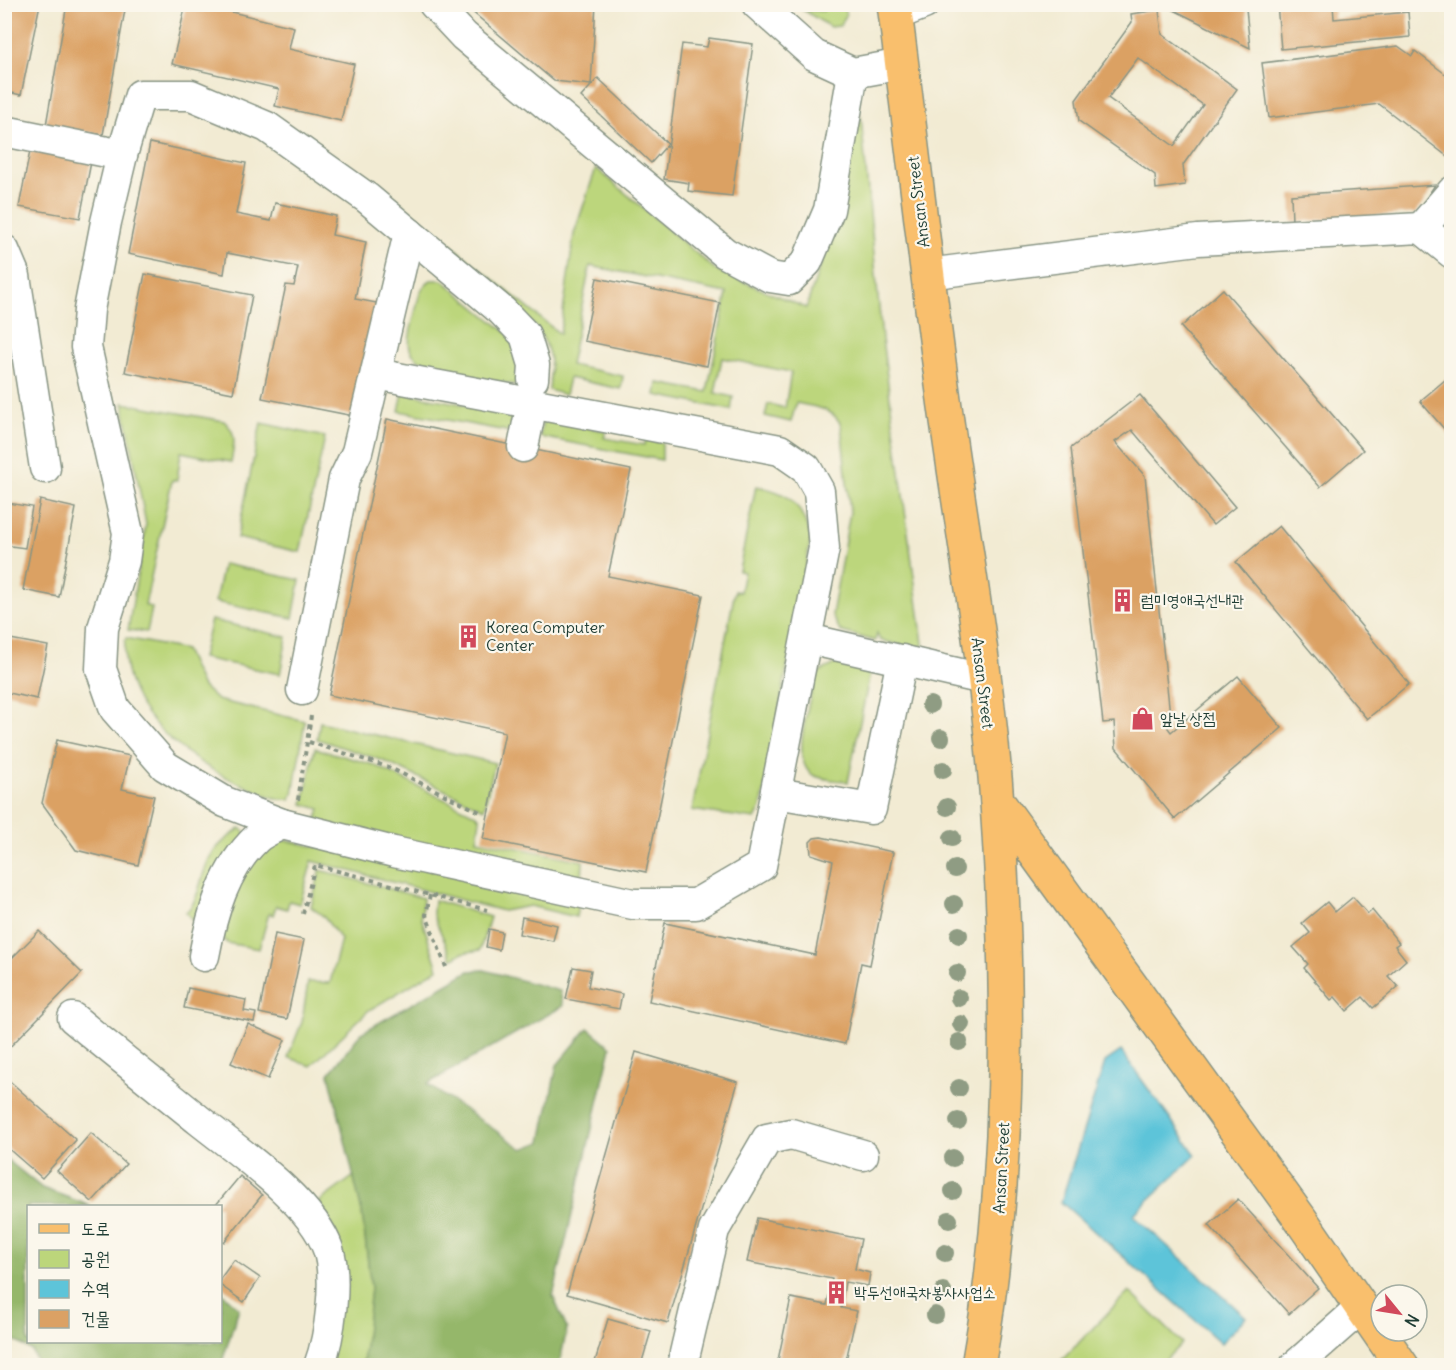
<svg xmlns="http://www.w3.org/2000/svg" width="1456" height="1370" font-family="Delius,'Poor Story',sans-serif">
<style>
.green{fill:#bcd67b;stroke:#6e8a58;stroke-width:1.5}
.forest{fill:#95b76b;stroke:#5a7a50;stroke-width:1.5}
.water{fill:#5dc4d9;stroke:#3e8086;stroke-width:1.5}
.building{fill:#dba164;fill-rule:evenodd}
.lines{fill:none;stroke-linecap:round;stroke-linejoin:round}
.minor-casing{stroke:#889484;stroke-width:33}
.major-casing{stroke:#889484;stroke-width:36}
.path{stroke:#889484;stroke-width:4;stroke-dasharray:4.5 4.5;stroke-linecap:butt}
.minor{stroke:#fff;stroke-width:30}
.major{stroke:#f9bf6d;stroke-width:33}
.tree{fill:#8f9c83}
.labels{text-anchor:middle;stroke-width:4.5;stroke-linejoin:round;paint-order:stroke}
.street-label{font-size:16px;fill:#1f3d34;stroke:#fbf7ec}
.poi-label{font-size:16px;fill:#1f3d34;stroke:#fbf7ec;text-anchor:start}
</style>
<rect width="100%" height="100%" fill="#fbf7ec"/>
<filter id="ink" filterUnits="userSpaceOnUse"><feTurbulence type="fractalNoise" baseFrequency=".0167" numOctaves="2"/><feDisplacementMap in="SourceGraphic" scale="12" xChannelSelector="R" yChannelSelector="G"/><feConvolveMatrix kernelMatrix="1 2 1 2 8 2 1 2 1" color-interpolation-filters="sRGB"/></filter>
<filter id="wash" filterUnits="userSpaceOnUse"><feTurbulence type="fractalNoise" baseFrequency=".008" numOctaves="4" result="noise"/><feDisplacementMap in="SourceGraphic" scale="24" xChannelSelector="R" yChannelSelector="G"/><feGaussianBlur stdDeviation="1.35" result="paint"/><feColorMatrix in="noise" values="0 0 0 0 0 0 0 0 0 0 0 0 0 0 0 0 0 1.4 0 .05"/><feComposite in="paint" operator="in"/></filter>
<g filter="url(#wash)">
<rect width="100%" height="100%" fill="#f2ebd3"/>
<g class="green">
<path d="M822 5H844L846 15 840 26 830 27 803 10 823 11Z"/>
<path d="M861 117 882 339 924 651 880 640 877 633 875 641 840 631 832 615 850 512 841 425C833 407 813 407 796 403L791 422 765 416 768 404 785 408 791 372 722 358 715 393 733 397 731 410 656 395 658 383 707 392 727 293 590 266 570 365 623 376 621 389 569 378 565 395 549 390C552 362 552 352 537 328L356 177 361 172 560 334 574 234 596 168 716 270 806 308 826 248 852 126Z"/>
<path d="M431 280H442L507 333 521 360 517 385C492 380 418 373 410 349 407 339 412 326 414 317 418 303 418 288 431 280Z"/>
<path d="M403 393 515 414 512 432 399 411Z"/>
<path d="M123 403 224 421C238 433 234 445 231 462L181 452 177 480H172L145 605 152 608 147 632 128 630 146 524Z"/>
<path d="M543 419 606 431 604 438 644 445 646 439 662 443V460L540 437Z"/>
<path d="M261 423 325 437 300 552 237 538Z"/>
<path d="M756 486C792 493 800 503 811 538L761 808 755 819 692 810 735 591 740 592 744 572 739 571Z"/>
<path d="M223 564 300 580 293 618 215 602Z"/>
<path d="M211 620 287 637 280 674 202 658Z"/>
<path d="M126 638 185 650 201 685 217 700 305 721 293 794 290 799C277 801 262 793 250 788 200 768 135 724 126 666 125 656 123 647 126 638Z"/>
<path d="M839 662 871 668 848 782C838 780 825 780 815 776 788 764 810 703 814 681L819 672Z"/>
<path d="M320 722 495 763 484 809 384 761 317 739Z"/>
<path d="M315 748 374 765 477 815 480 819 477 840 583 861 582 877 366 836 315 824 320 809 303 804Z"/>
<path d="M241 828 247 836 193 922 186 912C199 902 201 873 210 857 217 845 230 836 241 828Z"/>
<path d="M283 840 579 899 576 917 530 906 503 911 312 861 300 904 289 901 287 909 276 906 273 915 269 913 259 949 227 943 220 936V905L261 846Z"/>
<path d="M320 870 423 898 421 917 438 969 369 1010 311 1066 288 1057 302 1022 308 982 330 983 341 939 323 916 311 907Z"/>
<path d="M434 900 490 917 480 950 462 953 452 959 433 914Z"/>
<path d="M354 1176 362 1212 371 1288 363 1365H329L336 1235 319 1202Z"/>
<path d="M1129 1291 1182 1343 1160 1365H1057Z"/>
</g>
<g class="forest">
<path d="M484 970 560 991 563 1006 427 1084 523 1149 541 1142 557 1065 588 1028 611 1047 553 1296 567 1329 559 1365H363L371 1288 362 1212 329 1074 361 1033 469 971Z"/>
<path d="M5 1158 42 1188 91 1206H28V1342H220L221 1292 239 1308 221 1365H39L31 1350 5 1335Z"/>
</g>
<path class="water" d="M1121 1051 1196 1155 1133 1215 1246 1317 1221 1343 1061 1202 1105 1062Z"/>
<g id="blocks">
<g class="building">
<path d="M4 4H40L21 95 4 91Z"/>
<path d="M67 4H126L103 135 46 125Z"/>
<path d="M186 4H198L294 27 289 49 354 64 341 121 275 106 279 89 172 64Z"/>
<path d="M463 4H596L591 85 554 81Z"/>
<path d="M1162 4H1237L1246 9 1250 48Z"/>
<path d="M1277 4H1333L1334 19 1408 12 1410 37 1281 49Z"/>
<path d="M1159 10 1162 34 1237 89 1183 165 1185 185 1156 189 1155 175 1079 121 1076 100 1132 22 1131 14ZM1138 58 1203 105 1174 146 1108 98Z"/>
<path d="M709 38 753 44 732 196 688 191 689 183 664 179 682 44 707 47Z"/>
<path d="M1398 46 1412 56 1415 51 1452 79V160L1379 104 1269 118 1262 63Z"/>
<path d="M598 78 668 144 651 163 581 97Z"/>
<path d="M150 143 246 163 236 214 271 221 275 203 336 216 332 235 366 242 355 299 382 304 359 417 262 398 286 285 294 286 298 267 227 253 224 274 128 254Z"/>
<path d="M30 151 91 162 80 218 19 207Z"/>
<path d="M1435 185 1416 213 1292 222 1291 195Z"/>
<path d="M145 274 252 295 233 393 125 372Z"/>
<path d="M597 278 720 303 707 366 584 341Z"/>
<path d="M1223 289 1363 450 1320 487 1181 327Z"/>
<path d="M1452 374V438L1420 401Z"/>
<path d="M1140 395 1235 507 1213 525 1132 430 1115 442 1145 476 1170 715 1167 716 1168 728 1171 732 1238 676 1282 728 1175 819 1116 748 1114 722 1103 723 1071 448Z"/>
<path d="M387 419 631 470 608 576 703 595 646 872 483 839 505 732 329 695Z"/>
<path d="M4 486 11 487 8 503 32 507 25 548 4 545Z"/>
<path d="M40 500 76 508 59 597 23 590Z"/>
<path d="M1279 526 1409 684 1367 719 1236 562Z"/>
<path d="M5 638 48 646 37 699 4 692Z"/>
<path d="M57 740 130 756 122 789 154 796 138 865 76 850 42 803Z"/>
<path d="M821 837 893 852 870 965 861 963 845 1044 649 1001 665 923 815 955 833 861 811 854 810 842 814 838Z"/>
<path d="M1353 897 1368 914 1372 910 1399 943 1395 946 1406 960 1388 976 1398 987 1373 1008 1363 997 1347 1011 1335 997 1331 1000 1304 968 1308 964 1293 947 1310 933 1302 923 1327 902 1335 912Z"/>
<path d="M522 917 557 925 553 941 519 934Z"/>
<path d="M489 929 502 932 499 950 486 947Z"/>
<path d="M39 931 82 973 4 1053V966Z"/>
<path d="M275 934 304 940 287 1019 259 1013Z"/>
<path d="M573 967 591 970 588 987 622 994 619 1009 566 999Z"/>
<path d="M188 988 246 1000 244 1011 256 1013 254 1022 184 1008Z"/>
<path d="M248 1024 285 1040 268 1079 231 1063Z"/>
<path d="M636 1052 738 1082 668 1323 567 1294Z"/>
<path d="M4 1076 76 1140 42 1178 4 1145Z"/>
<path d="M91 1133 126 1164 92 1202 57 1171Z"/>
<path d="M240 1176 262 1195 224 1242 220 1239V1206H215Z"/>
<path d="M1238 1199 1318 1288 1289 1314 1209 1225Z"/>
<path d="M757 1218 861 1239 855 1269 870 1273 868 1286 845 1282 841 1308 857 1311 845 1365H777L791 1298 827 1305 832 1279 747 1262Z"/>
<path d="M234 1260 260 1278 244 1302 220 1285V1279Z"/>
<path d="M608 1319 651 1331 641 1365H594Z"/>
<path d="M246 1359 262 1365H244Z"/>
</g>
</g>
</g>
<g filter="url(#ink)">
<use href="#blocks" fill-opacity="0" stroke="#889484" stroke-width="1.5"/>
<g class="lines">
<defs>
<g id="minor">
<path d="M434 4 464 36 725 253 770 277 789 280 807 262 829 210 853 73"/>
<path d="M757 4 814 55 853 73 902 64"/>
<path d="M896 15 924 4"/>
<path d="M4 131 122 155"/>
<path d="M1421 228 1452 192"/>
<path d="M4 250 15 276 45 468"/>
<path d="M927 274 1198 240 1421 228 1452 253"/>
<path d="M376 374 780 450 806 468 819 491 824 548 761 866 696 904H633L394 852 282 824 225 802 165 766 115 709 101 669 103 628 124 561 128 533 86 347 89 310 106 222 122 155 140 95H191L267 127 367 198 502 311 525 335 534 365 533 379"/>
<path d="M523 447 529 418"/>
<path d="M808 639 983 679"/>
<path d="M302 690 344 479 357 452 409 233"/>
<path d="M776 793 871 809 902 660"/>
<path d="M204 956C212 913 224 869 257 838 264 832 274 828 282 824"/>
<path d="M73 1018C115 1053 158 1087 200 1121 239 1152 312 1202 328 1249 338 1278 330 1337 319 1366"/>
<path d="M682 1366 714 1230 767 1139 791 1134 863 1155"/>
<path d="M1295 1366 1362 1307"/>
</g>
<g id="major">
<path d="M894 4C912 141 927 278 946 414 964 543 988 673 997 803 1010 991 1011 1180 978 1366"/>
<path d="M997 801 1299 1217 1402 1366"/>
</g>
</defs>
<use href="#minor" class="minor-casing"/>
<use href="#major" class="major-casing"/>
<g class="path">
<path d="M309 742 388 767 482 813"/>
<path d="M298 800 311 716"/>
<path d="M430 895 426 915 446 967"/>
<path d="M303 914 315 865 487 910"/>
</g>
<use href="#minor" class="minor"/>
<use href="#major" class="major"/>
</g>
<g class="tree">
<circle cx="930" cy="705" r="9"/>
<circle cx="941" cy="738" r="9"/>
<circle cx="943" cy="770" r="9"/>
<circle cx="947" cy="807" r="9"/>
<circle cx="952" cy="838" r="9"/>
<circle cx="955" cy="869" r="9"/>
<circle cx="954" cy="904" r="9"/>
<circle cx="959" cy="935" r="9"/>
<circle cx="957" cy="973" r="9"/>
<circle cx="959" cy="998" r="9"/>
<circle cx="961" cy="1024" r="9"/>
<circle cx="959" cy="1042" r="9"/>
<circle cx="959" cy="1088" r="9"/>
<circle cx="958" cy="1121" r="9"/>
<circle cx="953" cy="1158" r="9"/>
<circle cx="953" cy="1191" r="9"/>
<circle cx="949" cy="1220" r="9"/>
<circle cx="945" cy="1253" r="9"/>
<circle cx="943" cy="1291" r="9"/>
<circle cx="935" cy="1315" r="9"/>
</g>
</g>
<defs>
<symbol id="building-bare" viewBox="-9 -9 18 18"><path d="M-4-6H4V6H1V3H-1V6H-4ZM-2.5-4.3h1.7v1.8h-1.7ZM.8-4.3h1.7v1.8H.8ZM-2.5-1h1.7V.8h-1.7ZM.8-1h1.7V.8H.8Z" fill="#d1495b" stroke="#fbf7ec" stroke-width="2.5" paint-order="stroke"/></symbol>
<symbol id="shop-bare" viewBox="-9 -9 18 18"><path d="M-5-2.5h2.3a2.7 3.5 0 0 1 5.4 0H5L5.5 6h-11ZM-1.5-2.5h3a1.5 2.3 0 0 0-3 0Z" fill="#d1495b" stroke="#fbf7ec" stroke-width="2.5" paint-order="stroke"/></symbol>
</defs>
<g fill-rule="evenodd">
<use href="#building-bare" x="1106" y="584" width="33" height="33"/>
<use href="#building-bare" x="452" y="620" width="33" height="33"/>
<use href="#shop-bare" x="1126" y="702" width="33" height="33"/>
<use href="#building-bare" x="820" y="1276" width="33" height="33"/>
</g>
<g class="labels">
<g class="street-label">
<text transform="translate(918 202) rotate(-97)" y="6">Ansan Street</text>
<text transform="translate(983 683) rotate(83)" y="6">Ansan Street</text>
<text transform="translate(1001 1168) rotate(-87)" y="6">Ansan Street</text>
</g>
<g class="poi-label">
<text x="1141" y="606">럼미영애국선내관</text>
<text x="486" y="633">Korea Computer<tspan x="486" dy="18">Center</tspan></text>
<text x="1160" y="724">앞날 상점</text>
<text x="854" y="1298">박두선애국차봉사사업소</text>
</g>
</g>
<rect width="1456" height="1370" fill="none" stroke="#fbf7ec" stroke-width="24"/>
<rect x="27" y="1205" width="195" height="138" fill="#fbf7ec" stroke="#a3ada2" stroke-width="1.5"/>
<rect x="39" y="1224" width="30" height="9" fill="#f9bf6d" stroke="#a3ada2" stroke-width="1.5"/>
<text x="81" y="1235" font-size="18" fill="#1f3d34">도로</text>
<rect x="39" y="1250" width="30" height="18" fill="#bcd67b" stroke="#a3ada2" stroke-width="1.5"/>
<text x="81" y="1265" font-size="18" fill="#1f3d34">공원</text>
<rect x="39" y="1280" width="30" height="18" fill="#5dc4d9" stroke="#a3ada2" stroke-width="1.5"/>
<text x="81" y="1295" font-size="18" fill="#1f3d34">수역</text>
<rect x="39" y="1310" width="30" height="18" fill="#dba164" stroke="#a3ada2" stroke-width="1.5"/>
<text x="81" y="1325" font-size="18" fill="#1f3d34">건물</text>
<g transform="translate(1399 1313) rotate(120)"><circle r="28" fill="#fbf7ec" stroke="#a3ada2" stroke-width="1.5"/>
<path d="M0-4.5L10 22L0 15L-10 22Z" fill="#d1495b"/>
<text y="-9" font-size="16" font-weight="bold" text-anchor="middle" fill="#1f3d34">N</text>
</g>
</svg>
